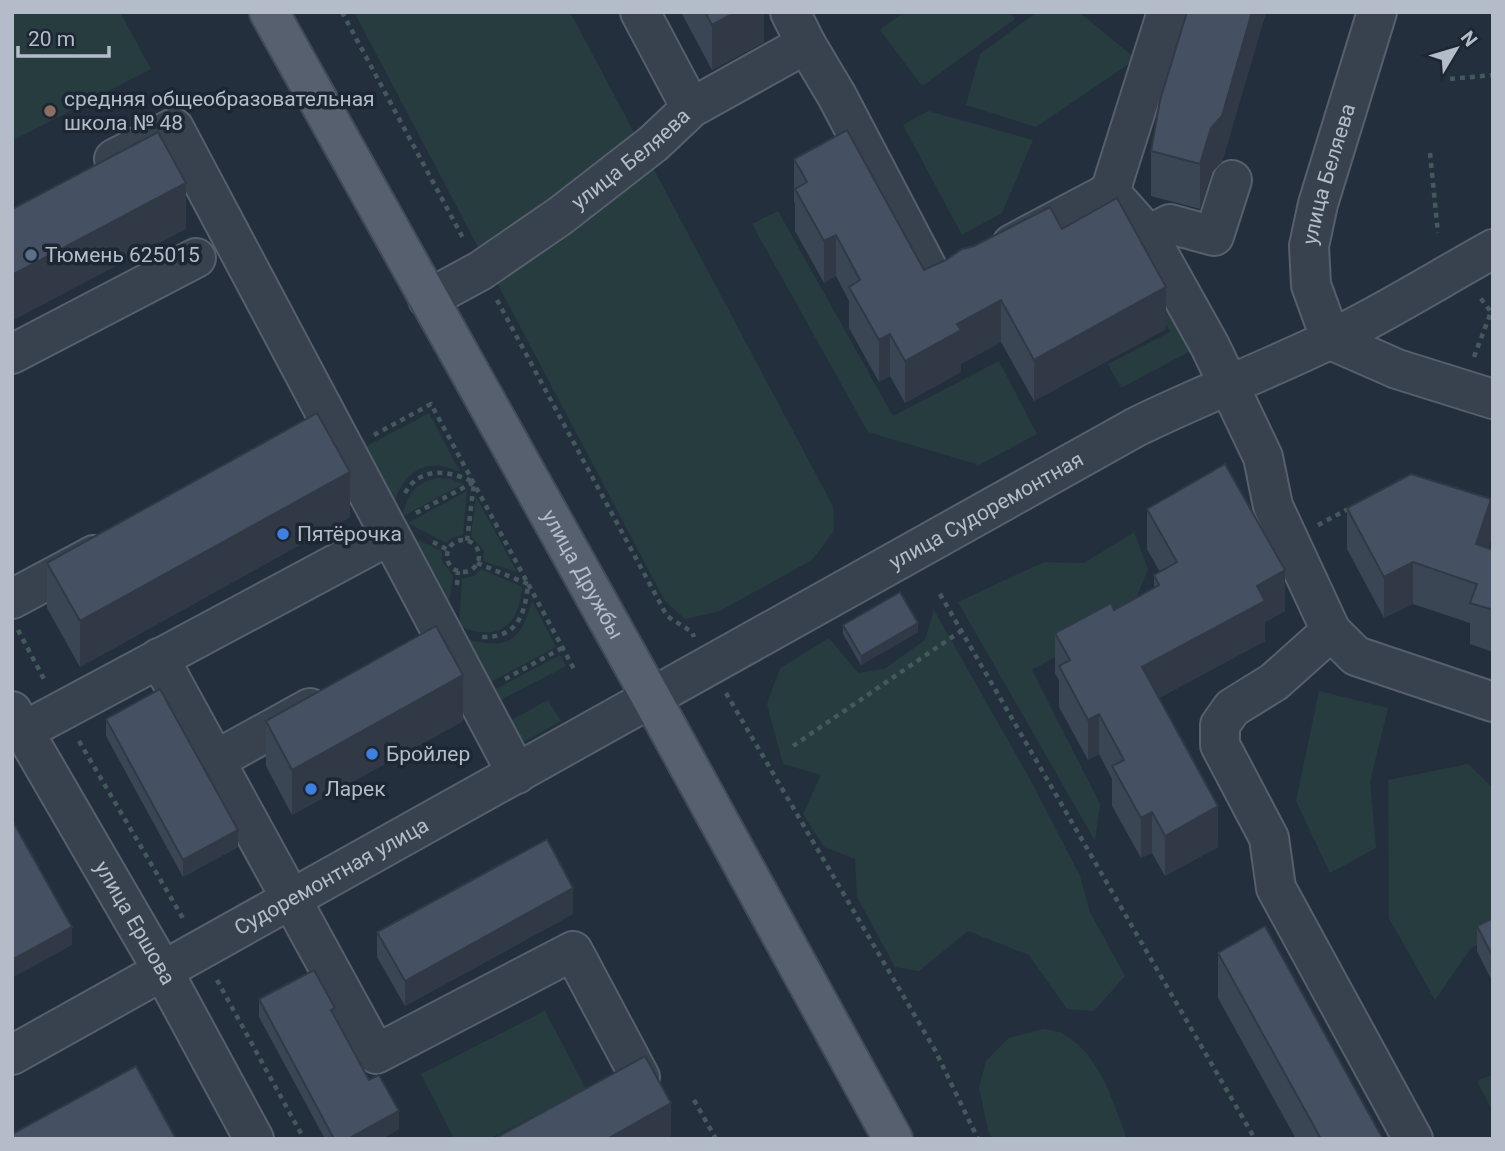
<svg xmlns="http://www.w3.org/2000/svg" width="1505" height="1151" font-family="Roboto,sans-serif">
<style>
.green{fill:#263c3f}
.lines{fill:none;stroke-linecap:round;stroke-linejoin:round}
.minor-casing{stroke:#565f6c;stroke-width:42}
.major-casing{stroke:#414a57;stroke-width:42}
.path{stroke:#44595c;stroke-width:4.5;stroke-dasharray:5 5;stroke-linecap:butt}
.minor{stroke:#38414e;stroke-width:38}
.major{stroke:#56606e;stroke-width:38}
.wall{fill:#3b4654}
.shaded-wall{fill:#303945}
.building{fill:#455162;stroke:#303945;stroke-width:2}
.education-dot{fill:#8d6e63;stroke:#1d2633;stroke-width:2.5}
.service-dot{fill:#5c6f8a;stroke:#1d2633;stroke-width:2.5}
.shop-dot{fill:#3f7fe0;stroke:#1d2633;stroke-width:2.5}
.labels{text-anchor:middle;stroke-width:7;stroke-linejoin:round;paint-order:stroke}
.poi-label{font-size:21px;fill:#b4bcc9;stroke:#1d2633;text-anchor:start}
.street-label{font-size:21px;fill:#b4bcc9;stroke:#1d2633}
</style>
<rect width="100%" height="100%" fill="#242f3e"/>
<g class="green">
<path d="M12 12H120L151 69 12 141Z"/>
<path d="M354 12H570L833 506 834 531 812 560 720 611 685 619 665 601Z"/>
<path d="M904 12H1010L1015 19 922 86 880 30Z"/>
<path d="M1037 12H1079L1136 59 1036 127 966 105 980 54Z"/>
<path d="M928 111 1033 140 1002 213 962 235 903 125Z"/>
<path d="M778 211 893 416 999 361 1037 434 979 465 868 432 752 224Z"/>
<path d="M1169 302 1194 349 1121 388 1108 364 1170 332 1158 308Z"/>
<path d="M429 413 460 472C425 456 405 471 393 505L363 448Z"/>
<path d="M437 478 451 479 463 484 403 516C406 494 416 483 437 478Z"/>
<path d="M467 491 463 535 453 537 446 543 408 523Z"/>
<path d="M476 497 517 572 483 561 484 551 471 536Z"/>
<path d="M1134 532 1148 569 1130 614 1032 670 1100 804 1095 841 958 602 1044 562 1084 563Z"/>
<path d="M409 536 442 551V561L453 576 448 609Z"/>
<path d="M481 569 522 587C519 628 496 642 459 626L462 579 474 576Z"/>
<path d="M532 601 556 647 489 683 466 639C507 650 521 642 532 601Z"/>
<path d="M934 610 1030 779 1080 876 1090 912 1125 976 1094 1011 1067 1009 1029 955 968 931 919 971 895 967 857 897 855 859 824 847 803 814 821 775 783 764 767 704 780 668 829 638 858 673 884 669 925 640Z"/>
<path d="M560 655 566 666 499 701 494 690Z"/>
<path d="M1319 691 1388 708 1370 782 1376 848 1330 873 1296 801Z"/>
<path d="M548 700 561 721 518 745 506 723Z"/>
<path d="M1468 764 1493 788V937L1471 948 1435 1000 1389 918 1388 780Z"/>
<path d="M545 1011 586 1089 489 1139H454L421 1074Z"/>
<path d="M1043 1029C1050 1030 1059 1031 1065 1035 1101 1057 1113 1102 1127 1139H993L988 1131 979 1088 986 1061 1009 1038Z"/>
<path d="M1493 1074V1112L1477 1081Z"/>
</g>
<g class="lines">
<defs>
<g id="minor">
<path d="M640 12 691 108"/>
<path d="M806 44 837 96 935 283"/>
<path d="M114 159 174 128 517 774"/>
<path d="M1110 192 1167 12"/>
<path d="M1148 235 1170 224 1214 236 1232 180"/>
<path d="M1012 244 1110 192 1148 235 1210 346 1263 457 1273 506 1331 631 1274 682 1232 708 1220 725V745L1269 838 1276 888 1413 1139"/>
<path id="s1" d="M428 299 480 271 560 216 654 143 691 108 806 44 790 12"/>
<path id="s2" d="M1331 340 1311 285 1309 246 1318 204 1377 12"/>
<path d="M1331 340 1397 369 1493 399"/>
<path d="M12 354 196 258"/>
<path d="M12 599 94 555"/>
<path d="M1331 631 1356 656 1493 702"/>
<path d="M159 658 376 1054 573 951 640 1077"/>
<path id="s3" d="M12 711 163 971 254 1139"/>
<path d="M24 731 390 535"/>
<path d="M214 761 310 708"/>
<path id="s4" d="M12 1055 1136 427C1201 395 1268 370 1333 338 1388 311 1439 279 1493 249"/>
</g>
<g id="major">
<path id="s5" d="M269 12 652 699 893 1139"/>
</g>
</defs>
<use href="#minor" class="minor-casing"/>
<use href="#major" class="major-casing"/>
<g class="path">
<path d="M342 12 464 240"/>
<path d="M1450 79 1493 75"/>
<path d="M1430 153 1438 233"/>
<path d="M497 300 667 616 692 632 694 637"/>
<path d="M1474 357 1491 312 1479 296"/>
<path d="M374 435 431 404 574 669"/>
<path d="M405 493C421 465 449 471 474 482"/>
<path d="M416 513 474 482 467 541"/>
<path d="M1318 525 1350 508"/>
<circle cx="463" cy="556" r="16"/>
<path d="M433 542 448 550"/>
<path d="M477 563 528 584C525 614 518 638 482 637"/>
<path d="M457 585 458 571"/>
<path d="M940 594 1255 1139"/>
<path d="M18 630 45 681"/>
<path d="M505 679 562 648"/>
<path d="M726 693 935 1050 978 1139"/>
<path d="M79 741 184 920"/>
<path d="M793 746 961 631"/>
<path d="M217 980 304 1139"/>
<path d="M694 1100 716 1139"/>
</g>
<use href="#minor" class="minor"/>
<use href="#major" class="major"/>
</g>
<g class="wall">
<path d="M681 12H764V42L712 70Z"/>
<path d="M1187 12H1266L1222 162 1211 173 1200 209 1151 196V151Z"/>
<path d="M794 159 924 270 1062 229 1166 329 1034 401 1001 342 961 364V372L905 403 890 376 879 382 849 328V301L836 276 824 283 795 231V204L794 201Z"/>
<path d="M1347 508 1491 540 1488 548 1493 550V652L1470 644V623L1413 604 1384 618 1347 549Z"/>
<path d="M1147 509 1285 611 1265 622V641L1159 698 1218 847 1165 876 1152 853 1141 858 1112 806V779L1099 754 1088 760 1059 707V680L1055 674V633L1114 610 1154 588V575L1160 572 1147 549Z"/>
<path d="M350 517 80 667 47 608V563Z"/>
<path d="M843 625 918 632 861 665 843 634Z"/>
<path d="M106 719 238 847 183 877 106 736Z"/>
<path d="M266 721H463L292 815 266 766Z"/>
<path d="M573 914 405 1006 377 957V932Z"/>
<path d="M1493 918V983L1477 951V926Z"/>
<path d="M1218 953 1383 1139H1296L1218 998Z"/>
<path d="M259 999 335 1018 369 1080 399 1129 381 1139H325L259 1017Z"/>
</g>
<g class="shaded-wall">
<path d="M736 12H764V42L712 70V25Z"/>
<path d="M1252 12H1266L1222 162 1211 173 1200 209V164Z"/>
<path d="M186 183V229L12 321V275Z"/>
<path d="M836 235V276L824 283V241Z"/>
<path d="M1166 287V329L1034 401V360Z"/>
<path d="M1001 300V342L961 364V372L905 403V361L957 324Z"/>
<path d="M890 334V376L879 382V340Z"/>
<path d="M350 472V517L80 667V621Z"/>
<path d="M1491 499V540L1476 586V544Z"/>
<path d="M1413 562V604L1384 618V577Z"/>
<path d="M1285 570V611L1265 622V641L1142 707V667L1257 586Z"/>
<path d="M918 623V632L861 665V656Z"/>
<path d="M463 675V721L292 815V770Z"/>
<path d="M1099 714V754L1088 760V720Z"/>
<path d="M1218 806V847L1165 876V836Z"/>
<path d="M1152 812V853L1141 858V818Z"/>
<path d="M238 830V847L183 877V860Z"/>
<path d="M573 888V914L405 1006V981Z"/>
<path d="M72 927V945L12 978V960Z"/>
<path d="M671 1103V1139H607Z"/>
<path d="M399 1111V1129L381 1139H348Z"/>
</g>
<g class="building">
<path d="M705 12H736L712 25Z"/>
<path d="M1187 12H1252L1222 116 1211 128 1200 164 1151 151 1160 100Z"/>
<path d="M847 130 924 270 946 260 962 249 974 246 1050 207 1062 229 1117 198 1166 287 1034 360 1001 300 957 324 961 330 905 361 890 334 879 340 849 287 860 280 836 235 824 241 795 189 807 182 794 159Z"/>
<path d="M158 132 186 183 12 275V209Z"/>
<path d="M317 413 350 472 80 621 47 563Z"/>
<path d="M1225 464 1285 570 1257 586 1265 601 1142 667 1218 806 1165 836 1152 812 1141 818 1112 766 1124 760 1099 714 1088 720 1059 666 1070 660 1055 633 1111 603 1114 610 1159 585 1154 575 1177 562 1147 509Z"/>
<path d="M1411 474 1491 499 1476 544 1493 550V610L1470 603 1477 584 1413 562 1384 577 1347 508Z"/>
<path d="M900 592 918 623 861 656 843 625Z"/>
<path d="M436 626 463 675 292 770 266 721Z"/>
<path d="M160 689 238 830 183 860 106 719Z"/>
<path d="M12 820 72 927 12 960Z"/>
<path d="M547 839 573 888 405 981 377 932Z"/>
<path d="M1493 918V957L1477 926Z"/>
<path d="M1265 926 1383 1139H1321L1218 953Z"/>
<path d="M314 970 335 1008 331 1010 369 1080 379 1075 399 1111 348 1139H334L259 999Z"/>
<path d="M645 1056 671 1103 607 1139H494Z"/>
<path d="M136 1066 176 1139H12V1134Z"/>
</g>
<circle class="education-dot" cx="50" cy="111" r="7"/>
<circle class="service-dot" cx="31" cy="255" r="7"/>
<g class="shop-dot">
<circle cx="283" cy="534" r="7"/>
<circle cx="372" cy="754" r="7"/>
<circle cx="311" cy="789" r="7"/>
</g>
<g class="labels">
<g class="poi-label">
<text x="64" y="106">средняя общеобразовательная<tspan x="64" dy="24">школа № 48</tspan></text>
<text x="45" y="262">Тюмень 625015</text>
<text x="297" y="541">Пятёрочка</text>
<text x="386" y="761">Бройлер</text>
<text x="325" y="796">Ларек</text>
</g>
<g class="street-label">
<text dy="7" stroke="none"><textPath href="#s1" startOffset="247">улица Беляева</textPath></text>
<text dy="7" stroke="none"><textPath href="#s2" startOffset="172">улица Беляева</textPath></text>
<text dy="7" stroke="none"><textPath href="#s4" startOffset="1116">улица Судоремонтная</textPath></text>
<text dy="7" stroke="none"><textPath href="#s5" startOffset="644">улица Дружбы</textPath></text>
<text dy="7" stroke="none"><textPath href="#s4" startOffset="366">Судоремонтная улица</textPath></text>
<text dy="7" stroke="none"><textPath href="#s3" startOffset="245">улица Ершова</textPath></text>
</g>
</g>
<rect width="1505" height="1151" fill="none" stroke="#b4bcc9" stroke-width="28"/>
<g transform="translate(1456 49) rotate(52)" stroke="#1d2633" stroke-width="5" paint-order="stroke">
<path d="M0-5L12 26L0 18L-12 26Z" fill="#b4bcc9"/>
<text y="-10" font-size="19" font-weight="bold" text-anchor="middle" fill="#b4bcc9">N</text>
</g>
<path d="M18 46v10h91v-10" fill="none" stroke="#b4bcc9" stroke-width="3.5"/>
<text x="28" y="46" font-size="21" fill="#b4bcc9" stroke="#1d2633" stroke-width="5" paint-order="stroke">20 m</text>
</svg>
